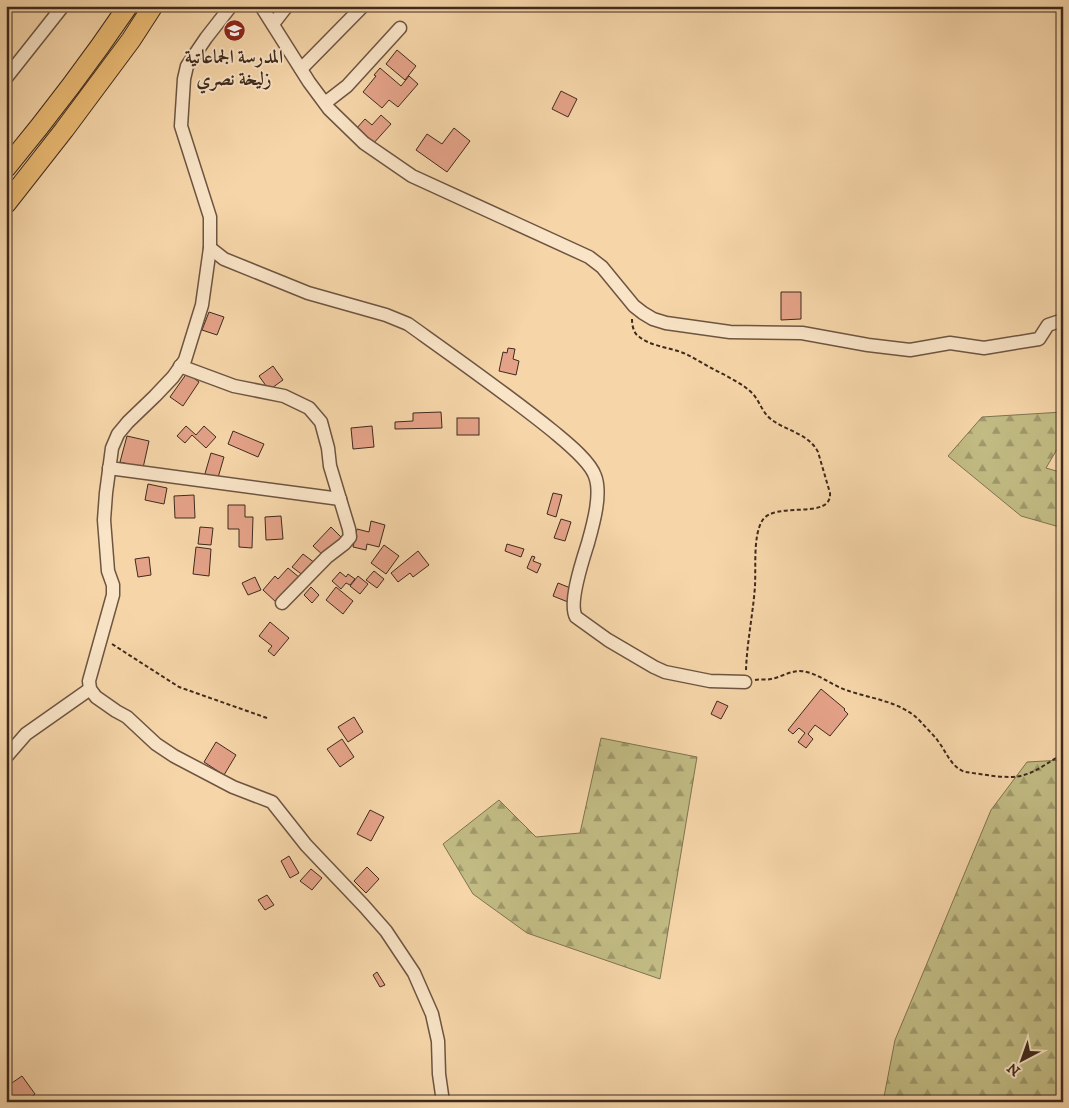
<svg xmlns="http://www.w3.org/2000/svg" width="1069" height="1108" font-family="'IM FELL DW Pica',Amiri,serif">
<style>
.forest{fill:url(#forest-firs);stroke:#807351}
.building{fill:#e4a288;stroke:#3f2a1e}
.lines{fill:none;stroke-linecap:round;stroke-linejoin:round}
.minor-casing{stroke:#6d5541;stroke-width:15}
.highway-casing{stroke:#3f2a1e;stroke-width:21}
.path{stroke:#3f2a1e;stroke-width:2;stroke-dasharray:4 2.5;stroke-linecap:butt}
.minor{stroke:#f9e4c7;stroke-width:12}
.highway{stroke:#ebbb74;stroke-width:19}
.labels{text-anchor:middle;stroke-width:4;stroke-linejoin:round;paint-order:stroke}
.poi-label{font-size:19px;font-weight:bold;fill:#3f2a1e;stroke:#f9e4c7}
</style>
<defs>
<pattern id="forest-firs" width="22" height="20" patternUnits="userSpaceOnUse" patternTransform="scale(1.25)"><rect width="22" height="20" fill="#c2bc84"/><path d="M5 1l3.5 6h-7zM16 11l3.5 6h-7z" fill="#9f996b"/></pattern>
</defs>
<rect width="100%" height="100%" fill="#f6d6a9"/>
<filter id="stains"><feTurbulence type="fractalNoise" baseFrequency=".004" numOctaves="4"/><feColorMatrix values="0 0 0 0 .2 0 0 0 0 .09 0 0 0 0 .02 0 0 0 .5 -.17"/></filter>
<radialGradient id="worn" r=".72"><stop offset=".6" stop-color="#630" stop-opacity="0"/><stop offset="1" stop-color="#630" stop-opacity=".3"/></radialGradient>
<g class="forest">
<path d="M1063 412V439L1046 468 1063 473V528L1021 516 948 456 982 417Z"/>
<path d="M601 738 697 757 660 979 527 933 473 894 443 844 499 800 536 837 580 833Z"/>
<path d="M1063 760V1102H883L895 1040 991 810 1027 762Z"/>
</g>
<g class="building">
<path d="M397 50 416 66 405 80 386 64Z"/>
<path d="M380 68 401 86 409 76 418 84 398 107 389 100 382 108 363 92 376 76 374 75Z"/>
<path d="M561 91 577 99 568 117 552 109Z"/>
<path d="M381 115 391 124 372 145 355 130 365 119 372 125Z"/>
<path d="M454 128 470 141 447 172 416 150 427 134 442 144Z"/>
<path d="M781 292H801V319L781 320Z"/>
<path d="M209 312 224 317 217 335 202 330Z"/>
<path d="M508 348 515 349 513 359 519 361 516 375 499 371 503 352 507 353Z"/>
<path d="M273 366 283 380 269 390 259 376Z"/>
<path d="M187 373 199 382 183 406 170 397Z"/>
<path d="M441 412 442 428 395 429V422L413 421V413Z"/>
<rect x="457" y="418" width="22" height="17"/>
<path d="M186 426 196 435 204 426 216 437 206 448 192 435 185 443 177 436Z"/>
<path d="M372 426 374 447 353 449 351 428Z"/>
<path d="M233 431 264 444 258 457 228 444Z"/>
<path d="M127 436 149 441 143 468 120 462Z"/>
<path d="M211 453 224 457 217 481 204 477Z"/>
<path d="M148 484 167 488 164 504 145 500Z"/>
<path d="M553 493 562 495 556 517 547 514Z"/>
<path d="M194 495 195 518H175L174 496Z"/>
<path d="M228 505H245V517H253L252 548 239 547V529H228Z"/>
<path d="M281 516 283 539 266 540 265 517Z"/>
<path d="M561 519 571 522 565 541 554 538Z"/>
<path d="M371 521 385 525 379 547 367 544 366 550 353 547 357 529 369 532Z"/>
<path d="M200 527 213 528 211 545 198 544Z"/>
<path d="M331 527 342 538 324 556 313 546Z"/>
<path d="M507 544 524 549 521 557 505 551Z"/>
<path d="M384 545 399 556 386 574 371 563Z"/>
<path d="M196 547 211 549 209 576 193 574Z"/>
<path d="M418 551 429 565 413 577 410 573 398 582 391 573Z"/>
<path d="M303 554 315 563 304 576 292 567Z"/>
<path d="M532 556 535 557 533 561 541 564 537 573 527 568Z"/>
<path d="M149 557 151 575 138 577 135 559Z"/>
<path d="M288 568 300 578 277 603 263 590 275 576 278 579Z"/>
<path d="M374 571 384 579 377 588 366 580Z"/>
<path d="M340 572 346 577 348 574 355 579 350 585 346 583 341 589 332 581Z"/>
<path d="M358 576 368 584 360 594 350 586Z"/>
<path d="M255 577 261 590 248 595 242 583Z"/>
<path d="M558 583 573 589 568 602 553 596Z"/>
<path d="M311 587 319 595 312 603 304 595Z"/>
<path d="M336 587 353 601 343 614 326 600Z"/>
<path d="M270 622 289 638 274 656 268 651 272 646 259 636Z"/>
<path d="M821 689 845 709 844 710 848 714 830 736 815 725 808 734 813 739 806 748 798 742 805 733 799 728 793 734 788 730Z"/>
<path d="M717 701 728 706 721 719 711 714Z"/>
<path d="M354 717 363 732 348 742 338 727Z"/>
<path d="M342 739 354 757 340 767 327 749Z"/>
<path d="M216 742 236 755 224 775 204 762Z"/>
<path d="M370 810 384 817 371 841 357 834Z"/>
<path d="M289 856 299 873 290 878 281 861Z"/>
<path d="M367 867 379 879 366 893 354 881Z"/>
<path d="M311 869 322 878 312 890 300 881Z"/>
<path d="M267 895 274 905 265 910 258 900Z"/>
<path d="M377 972 385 985 380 987 373 975Z"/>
<path d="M22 1076 35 1094 25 1102H12L6 1094V1087Z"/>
</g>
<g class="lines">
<defs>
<g id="minor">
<path d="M231 6 206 38 187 66 184 79 181 126 210 217V248L202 305 185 360 173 377 155 396 128 422 118 434 112 448 106 493 104 520 108 571 113 585V595L89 681 90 689 96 697 116 711 127 717 156 744 174 756 233 787 272 802 306 845 364 906 386 931 414 973 432 1014 438 1041 439 1074 443 1102"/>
<path d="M261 6 309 82 329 109 364 143 412 176 589 257 602 267 634 306 643 313 653 319 666 323 730 332 802 333 868 345 910 350 950 343 984 348 1039 339 1048 325 1063 320"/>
<path d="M273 24 287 6"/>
<path d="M301 69 363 6"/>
<path d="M6 78 63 6"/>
<path d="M325 103 347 86 400 28"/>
<path d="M210 248 224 259 308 293 386 315 408 324C457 359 507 394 554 432 566 442 590 461 595 476 602 494 593 525 588 543 583 559 568 603 576 617L608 640 654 667 665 672 710 681 745 682"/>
<path d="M180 366 234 386 284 396 309 408 321 422 328 448 330 466 349 529 350 537 344 544 327 557 282 603"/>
<path d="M109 468 340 499"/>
<path d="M6 757 26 734 90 689"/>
</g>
<g id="highway">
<path d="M6 168C49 116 90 62 128 6"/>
<path d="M6 204 64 130 131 40 153 6"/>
</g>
</defs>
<use href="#minor" class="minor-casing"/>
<use href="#highway" class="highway-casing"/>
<g class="path">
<path d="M632 319C632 324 633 330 636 334 649 347 670 347 686 354 698 360 710 368 723 374 733 380 743 384 752 393 760 401 762 413 772 420 787 431 809 434 818 452L830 493C832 521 774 500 762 521 753 536 756 567 755 586 753 614 747 642 746 670"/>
<path d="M112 644 126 653 179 687 267 718"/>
<path d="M755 680C760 679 766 680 771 679 781 677 790 671 800 671 817 672 831 685 846 690 871 699 901 701 920 721 926 728 933 734 938 741 947 753 951 767 965 772 983 774 1008 780 1024 775 1038 771 1050 761 1063 754"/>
</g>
<use href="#minor" class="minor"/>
<use href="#highway" class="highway"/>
</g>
<defs>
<symbol id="school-disc" viewBox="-11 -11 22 22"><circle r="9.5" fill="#8f2418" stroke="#f9e4c7"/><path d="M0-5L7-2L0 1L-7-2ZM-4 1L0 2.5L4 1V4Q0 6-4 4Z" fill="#fff"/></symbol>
</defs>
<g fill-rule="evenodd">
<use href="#school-disc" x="222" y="18" width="25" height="25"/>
</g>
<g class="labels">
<g class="poi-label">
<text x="234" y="63">المدرسة الجماعاتية<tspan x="234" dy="22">زليخة نصري</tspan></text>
</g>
</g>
<rect width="1069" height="1108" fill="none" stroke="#f6d6a9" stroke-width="25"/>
<rect x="8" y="8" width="1054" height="1093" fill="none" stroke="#3f2a1e" stroke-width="2.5"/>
<rect x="12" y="12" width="1044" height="1083" fill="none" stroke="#3f2a1e"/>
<g transform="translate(1022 1060) rotate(221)" stroke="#f9e4c7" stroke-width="4" paint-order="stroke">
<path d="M0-4L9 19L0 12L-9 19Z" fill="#3f2a1e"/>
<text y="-8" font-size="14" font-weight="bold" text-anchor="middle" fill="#3f2a1e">N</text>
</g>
<rect width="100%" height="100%" filter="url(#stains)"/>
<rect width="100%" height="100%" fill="url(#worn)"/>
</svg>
